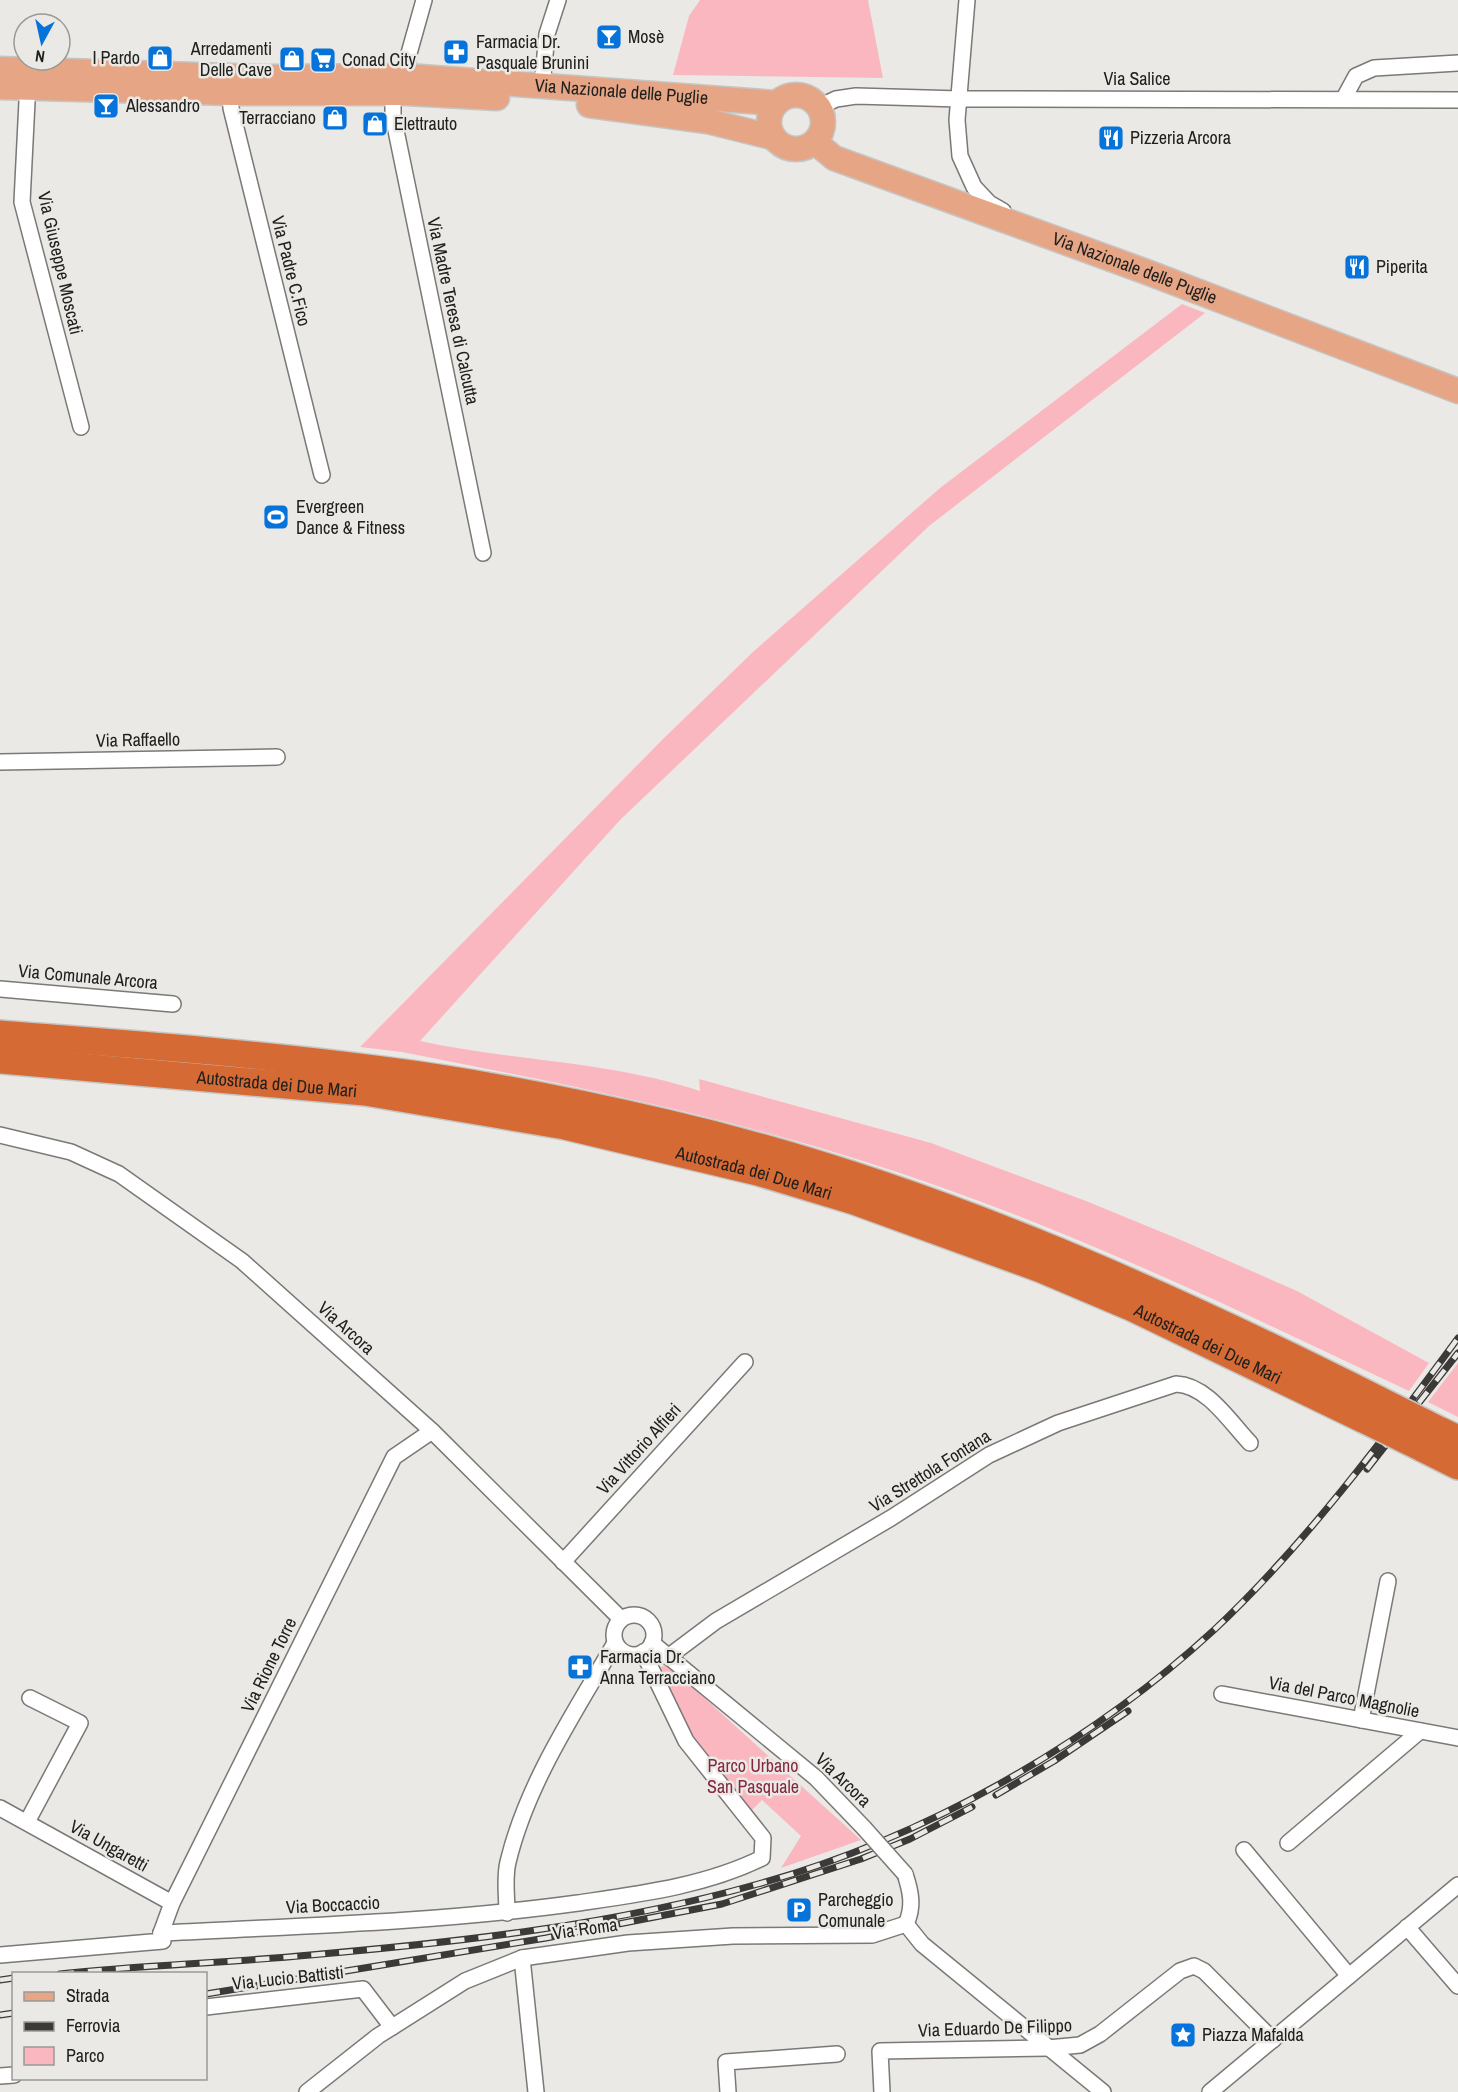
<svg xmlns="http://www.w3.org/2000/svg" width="1458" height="2092" font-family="'Archivo Narrow',sans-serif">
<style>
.green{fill:#fbb7c0}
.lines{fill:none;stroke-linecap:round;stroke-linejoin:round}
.minor-casing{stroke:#7b7875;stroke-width:18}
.primary-casing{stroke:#c5c5c4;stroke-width:27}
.motorway-casing{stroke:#c5c5c4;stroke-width:30}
.minor{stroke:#fff;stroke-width:15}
.primary{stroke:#e6a686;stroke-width:24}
.motorway{stroke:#d66a35;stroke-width:27}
.rail-casing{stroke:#3b3a38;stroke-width:7}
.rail{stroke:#ebe9e5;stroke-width:4.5;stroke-dasharray:14;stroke-linecap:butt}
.minor-bridge-casing{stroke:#7b7875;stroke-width:18;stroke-linecap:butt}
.motorway-bridge-casing{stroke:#c5c5c4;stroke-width:30;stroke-linecap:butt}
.minor-bridge{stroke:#fff;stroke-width:15}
.motorway-bridge{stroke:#d66a35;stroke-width:27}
.labels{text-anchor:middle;stroke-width:5;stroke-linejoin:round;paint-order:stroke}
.poi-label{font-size:18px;fill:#20201e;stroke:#ebe9e5;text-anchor:start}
.street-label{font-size:18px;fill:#20201e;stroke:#ebe9e5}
.park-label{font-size:18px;fill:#84283f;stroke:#ebe9e5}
</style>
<rect width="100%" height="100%" fill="#ebe9e5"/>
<g class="green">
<path d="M700 0H868L883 78 673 75 689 16Z"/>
<path d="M1182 304 1205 313 929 526 620 820 420 1041C512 1061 610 1061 700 1091L699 1079 931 1143 1086 1201 1181 1240 1297 1291 1429 1363 1409 1391C1231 1307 1054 1221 866 1162 712 1113 560 1083 402 1052L360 1047 663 739 754 651 940 488Z"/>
<path d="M1458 1363V1417L1428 1402Z"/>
<path d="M670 1663 700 1694 861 1840 781 1868 801 1836 762 1800 749 1813 680 1719 660 1674 661 1667Z"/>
</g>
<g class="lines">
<defs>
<g id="minor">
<path d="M967 0 957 120 960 156 974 187 989 203 1003 211"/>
<path d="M28 81 22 202 81 427"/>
<path d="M407 84 408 57 424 0"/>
<path d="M393 85V116L483 553"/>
<path d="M542 86 547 34 558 0"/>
<path d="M230 87 231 108 322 475"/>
<path d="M1344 98 1356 76 1374 68 1458 63"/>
<path d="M819 107 836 99 856 96 960 99 1458 100"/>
<path d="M0 762 277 757"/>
<path d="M0 989 173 1004"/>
<path d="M0 1135 71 1152 119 1174 242 1261 432 1431 621 1619"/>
<path d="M563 1562 745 1362"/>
<circle cx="634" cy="1635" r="20"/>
<path d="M652 1643 816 1778 864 1828"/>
<path d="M668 1657 716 1621 891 1518 989 1455 1058 1423 1176 1384C1207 1385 1230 1422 1250 1443"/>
<path d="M1222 1694 1458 1738"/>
<path d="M1361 1720 1388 1581"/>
<path d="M0 1808 172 1903"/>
<path d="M27 1822 80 1723 30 1698"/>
<path d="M1288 1843 1420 1731"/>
<path d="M1244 1850 1349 1976"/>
<path d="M905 1874C911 1892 914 1907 906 1924"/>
<path d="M507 1913C507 1897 504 1878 508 1862 527 1783 575 1712 615 1643"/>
<path d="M906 1924 922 1944 1103 2092"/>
<path d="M1407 1927 1458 1986"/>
<path d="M161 1933C300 1926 440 1922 578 1903 640 1894 705 1886 762 1858L763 1838 686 1741 643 1652"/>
<path d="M161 1933 172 1903 394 1457 432 1431"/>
<path d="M0 1955 163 1941 161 1933"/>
<path d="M522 1958 536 2092"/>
<path d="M206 2007 363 1989 392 2027"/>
<path d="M0 2076 14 2075"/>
<path d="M307 2092 378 2036 465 1981 522 1958 628 1943 733 1936 872 1935 906 1924"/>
<path d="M728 2092 726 2062 837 2054"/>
<path d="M882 2092 880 2051 1048 2048 1080 2045 1100 2034 1180 1971 1194 1966 1204 1971 1273 2040"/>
<path d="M1210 2092 1458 1885"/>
</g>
<g id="primary">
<path id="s1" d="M0 69 266 77 407 76 776 103"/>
<path d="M0 87 231 93H407L497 98"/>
<circle cx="796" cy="122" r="27"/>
<path d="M589 105 707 121 772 137"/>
<path id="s2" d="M815 142 834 158 1144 271 1458 391"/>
</g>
<g id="motorway">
<path d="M0 1034C127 1044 255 1053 382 1070 477 1082 572 1101 666 1123 917 1181 1150 1285 1379 1400"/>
<path id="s3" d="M0 1060 365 1092 565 1126 758 1172 854 1201 1041 1269 1133 1308 1365 1420"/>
<path d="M1439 1430 1458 1439"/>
<path d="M1422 1448 1458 1466"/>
</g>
</defs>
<use href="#minor" class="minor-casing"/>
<use href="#primary" class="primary-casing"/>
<use href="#motorway" class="motorway-casing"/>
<use href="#minor" class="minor"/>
<use href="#primary" class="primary"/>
<use href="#motorway" class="motorway"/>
<defs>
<g id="rail">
<path d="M1367 1469 1458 1353"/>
<path d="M996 1795 1054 1761 1128 1711"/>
<path d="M60 1974C143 1965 227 1963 310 1955 460 1942 613 1925 758 1884 922 1839 1089 1745 1214 1630 1303 1547 1386 1436 1458 1338"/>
<path d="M0 1980 14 1978"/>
<path d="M206 1994 546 1938 722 1904 861 1859 910 1839 972 1807"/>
<path d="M0 2015 14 2013"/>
</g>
</defs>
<use href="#rail" class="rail-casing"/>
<use href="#rail" class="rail"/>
<defs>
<path id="minor-bridge" d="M864 1828 905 1874"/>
<g id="motorway-bridge">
<path d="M1379 1400 1439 1430"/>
<path d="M1365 1420 1422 1448"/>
</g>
</defs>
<use href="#minor-bridge" class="minor-bridge-casing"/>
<use href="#motorway-bridge" class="motorway-bridge-casing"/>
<use href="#minor-bridge" class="minor-bridge"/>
<use href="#motorway-bridge" class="motorway-bridge"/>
</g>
<defs>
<symbol id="bar-square" viewBox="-11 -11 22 22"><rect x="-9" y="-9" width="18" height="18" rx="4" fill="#0573da" stroke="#ebe9e5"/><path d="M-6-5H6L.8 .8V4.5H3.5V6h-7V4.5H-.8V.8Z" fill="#fff"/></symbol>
<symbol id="pharmacy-square" viewBox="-11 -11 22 22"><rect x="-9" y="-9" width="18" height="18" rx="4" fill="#0573da" stroke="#ebe9e5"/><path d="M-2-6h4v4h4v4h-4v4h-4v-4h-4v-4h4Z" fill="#fff"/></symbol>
<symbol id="shop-square" viewBox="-11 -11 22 22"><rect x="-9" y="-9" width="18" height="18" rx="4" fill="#0573da" stroke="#ebe9e5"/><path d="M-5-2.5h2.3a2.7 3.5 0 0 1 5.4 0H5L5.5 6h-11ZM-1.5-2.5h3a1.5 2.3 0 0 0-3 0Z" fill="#fff"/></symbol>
<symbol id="supermarket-square" viewBox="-11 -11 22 22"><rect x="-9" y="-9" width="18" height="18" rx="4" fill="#0573da" stroke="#ebe9e5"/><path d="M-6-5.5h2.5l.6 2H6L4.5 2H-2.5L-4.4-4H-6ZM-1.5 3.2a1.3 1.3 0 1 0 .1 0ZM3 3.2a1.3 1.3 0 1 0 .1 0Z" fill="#fff"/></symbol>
<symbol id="restaurant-square" viewBox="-11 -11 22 22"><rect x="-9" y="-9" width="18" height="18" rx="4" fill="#0573da" stroke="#ebe9e5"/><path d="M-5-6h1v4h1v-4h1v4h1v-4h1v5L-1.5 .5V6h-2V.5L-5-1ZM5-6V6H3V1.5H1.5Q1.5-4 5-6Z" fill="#fff"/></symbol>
<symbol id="stadium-square" viewBox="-11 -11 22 22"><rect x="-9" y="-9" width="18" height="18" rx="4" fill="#0573da" stroke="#ebe9e5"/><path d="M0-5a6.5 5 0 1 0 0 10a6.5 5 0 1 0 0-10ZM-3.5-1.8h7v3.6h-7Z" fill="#fff"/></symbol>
<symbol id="parking-square" viewBox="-11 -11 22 22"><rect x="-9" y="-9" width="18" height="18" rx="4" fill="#0573da" stroke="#ebe9e5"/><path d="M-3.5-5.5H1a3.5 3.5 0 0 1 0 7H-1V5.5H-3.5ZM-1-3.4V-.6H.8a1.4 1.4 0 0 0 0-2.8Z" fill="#fff"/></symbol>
<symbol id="sight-square" viewBox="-11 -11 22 22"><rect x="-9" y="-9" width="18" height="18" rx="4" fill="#0573da" stroke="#ebe9e5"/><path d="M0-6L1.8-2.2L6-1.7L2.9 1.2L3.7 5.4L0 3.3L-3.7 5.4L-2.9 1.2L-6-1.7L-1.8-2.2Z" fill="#fff"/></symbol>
</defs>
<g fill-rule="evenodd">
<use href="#bar-square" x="594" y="22" width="30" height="30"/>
<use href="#pharmacy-square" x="441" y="37" width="30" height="30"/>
<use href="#shop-square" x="145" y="43" width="30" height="30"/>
<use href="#shop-square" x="277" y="44" width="30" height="30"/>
<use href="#supermarket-square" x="308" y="45" width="30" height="30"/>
<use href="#bar-square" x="91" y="91" width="30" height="30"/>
<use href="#shop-square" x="320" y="103" width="30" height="30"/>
<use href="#shop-square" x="360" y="109" width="30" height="30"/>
<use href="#restaurant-square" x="1096" y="123" width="30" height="30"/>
<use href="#restaurant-square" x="1342" y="252" width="30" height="30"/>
<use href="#stadium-square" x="261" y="502" width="30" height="30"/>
<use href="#pharmacy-square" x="565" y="1652" width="30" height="30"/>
<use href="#parking-square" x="784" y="1895" width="30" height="30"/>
<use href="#sight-square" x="1168" y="2020" width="30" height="30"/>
</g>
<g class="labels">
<g class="poi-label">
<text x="628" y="43">Mosè</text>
<text x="476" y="48">Farmacia Dr.<tspan x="476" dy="21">Pasquale Brunini</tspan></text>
<text x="272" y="55" text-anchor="end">Arredamenti<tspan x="272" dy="21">Delle Cave</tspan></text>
<text x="140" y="64" text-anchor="end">I Pardo</text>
<text x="342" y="66">Conad City</text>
<text x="126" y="112">Alessandro</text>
<text x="316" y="124" text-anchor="end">Terracciano</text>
<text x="394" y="130">Elettrauto</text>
<text x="1130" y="144">Pizzeria Arcora</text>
<text x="1376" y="273">Piperita</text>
<text x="296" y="513">Evergreen<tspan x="296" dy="21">Dance &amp; Fitness</tspan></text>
<text x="600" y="1663">Farmacia Dr.<tspan x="600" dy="21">Anna Terracciano</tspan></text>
<text x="818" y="1906">Parcheggio<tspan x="818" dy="21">Comunale</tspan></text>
<text x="1202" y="2041">Piazza Mafalda</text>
</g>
<g class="street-label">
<text x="1137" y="85">Via Salice</text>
<text dy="6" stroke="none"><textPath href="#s1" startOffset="622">Via Nazionale delle Puglie</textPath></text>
<text transform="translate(60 263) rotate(77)" y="6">Via Giuseppe Moscati</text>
<text dy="6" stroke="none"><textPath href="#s2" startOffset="345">Via Nazionale delle Puglie</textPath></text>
<text transform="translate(291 271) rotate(76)" y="6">Via Padre C.Fico</text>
<text transform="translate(453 311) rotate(78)" y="6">Via Madre Teresa di Calcutta</text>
<text transform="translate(138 740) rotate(-1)" y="6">Via Raffaello</text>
<text transform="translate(88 977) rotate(5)" y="6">Via Comunale Arcora</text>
<text dy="6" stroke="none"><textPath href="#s3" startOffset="278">Autostrada dei Due Mari</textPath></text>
<text dy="6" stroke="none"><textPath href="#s3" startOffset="764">Autostrada dei Due Mari</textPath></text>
<text transform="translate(346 1328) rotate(42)" y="6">Via Arcora</text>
<text dy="6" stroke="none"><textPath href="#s3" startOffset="1250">Autostrada dei Due Mari</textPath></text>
<text transform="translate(639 1449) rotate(-48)" y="6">Via Vittorio Alfieri</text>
<text transform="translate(930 1471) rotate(-32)" y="6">Via Strettola Fontana</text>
<text transform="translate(269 1665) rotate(-64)" y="6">Via Rione Torre</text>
<text transform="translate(1344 1697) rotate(11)" y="6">Via del Parco Magnolie</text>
<text transform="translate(843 1780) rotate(44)" y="6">Via Arcora</text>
<text transform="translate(109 1846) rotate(29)" y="6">Via Ungaretti</text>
<text transform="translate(333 1905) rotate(-3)" y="6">Via Boccaccio</text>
<text transform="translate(585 1929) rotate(-8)" y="6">Via Roma</text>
<text transform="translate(288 1978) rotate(-6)" y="6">Via Lucio Battisti</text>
<text transform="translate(995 2028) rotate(-2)" y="6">Via Eduardo De Filippo</text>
</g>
<g class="park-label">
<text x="753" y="1772">Parco Urbano<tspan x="753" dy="21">San Pasquale</tspan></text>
</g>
</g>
<rect x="12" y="1972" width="195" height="108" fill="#ebe9e5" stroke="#9a9995" stroke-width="1.5"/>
<rect x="24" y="1992" width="30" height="9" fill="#e6a686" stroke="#9a9995" stroke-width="1.5"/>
<text x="66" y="2002" font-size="18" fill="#20201e">Strada</text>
<rect x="24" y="2022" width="30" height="9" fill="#3b3a38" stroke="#9a9995" stroke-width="1.5"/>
<text x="66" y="2032" font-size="18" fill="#20201e">Ferrovia</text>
<rect x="24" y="2047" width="30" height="18" fill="#fbb7c0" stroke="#9a9995" stroke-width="1.5"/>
<text x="66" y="2062" font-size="18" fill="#20201e">Parco</text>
<g transform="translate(42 42) rotate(188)"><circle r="28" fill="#ebe9e5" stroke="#9a9995" stroke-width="1.5"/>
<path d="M0-4.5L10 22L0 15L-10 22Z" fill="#0573da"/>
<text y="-9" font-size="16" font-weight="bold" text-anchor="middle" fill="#20201e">N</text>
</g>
</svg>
